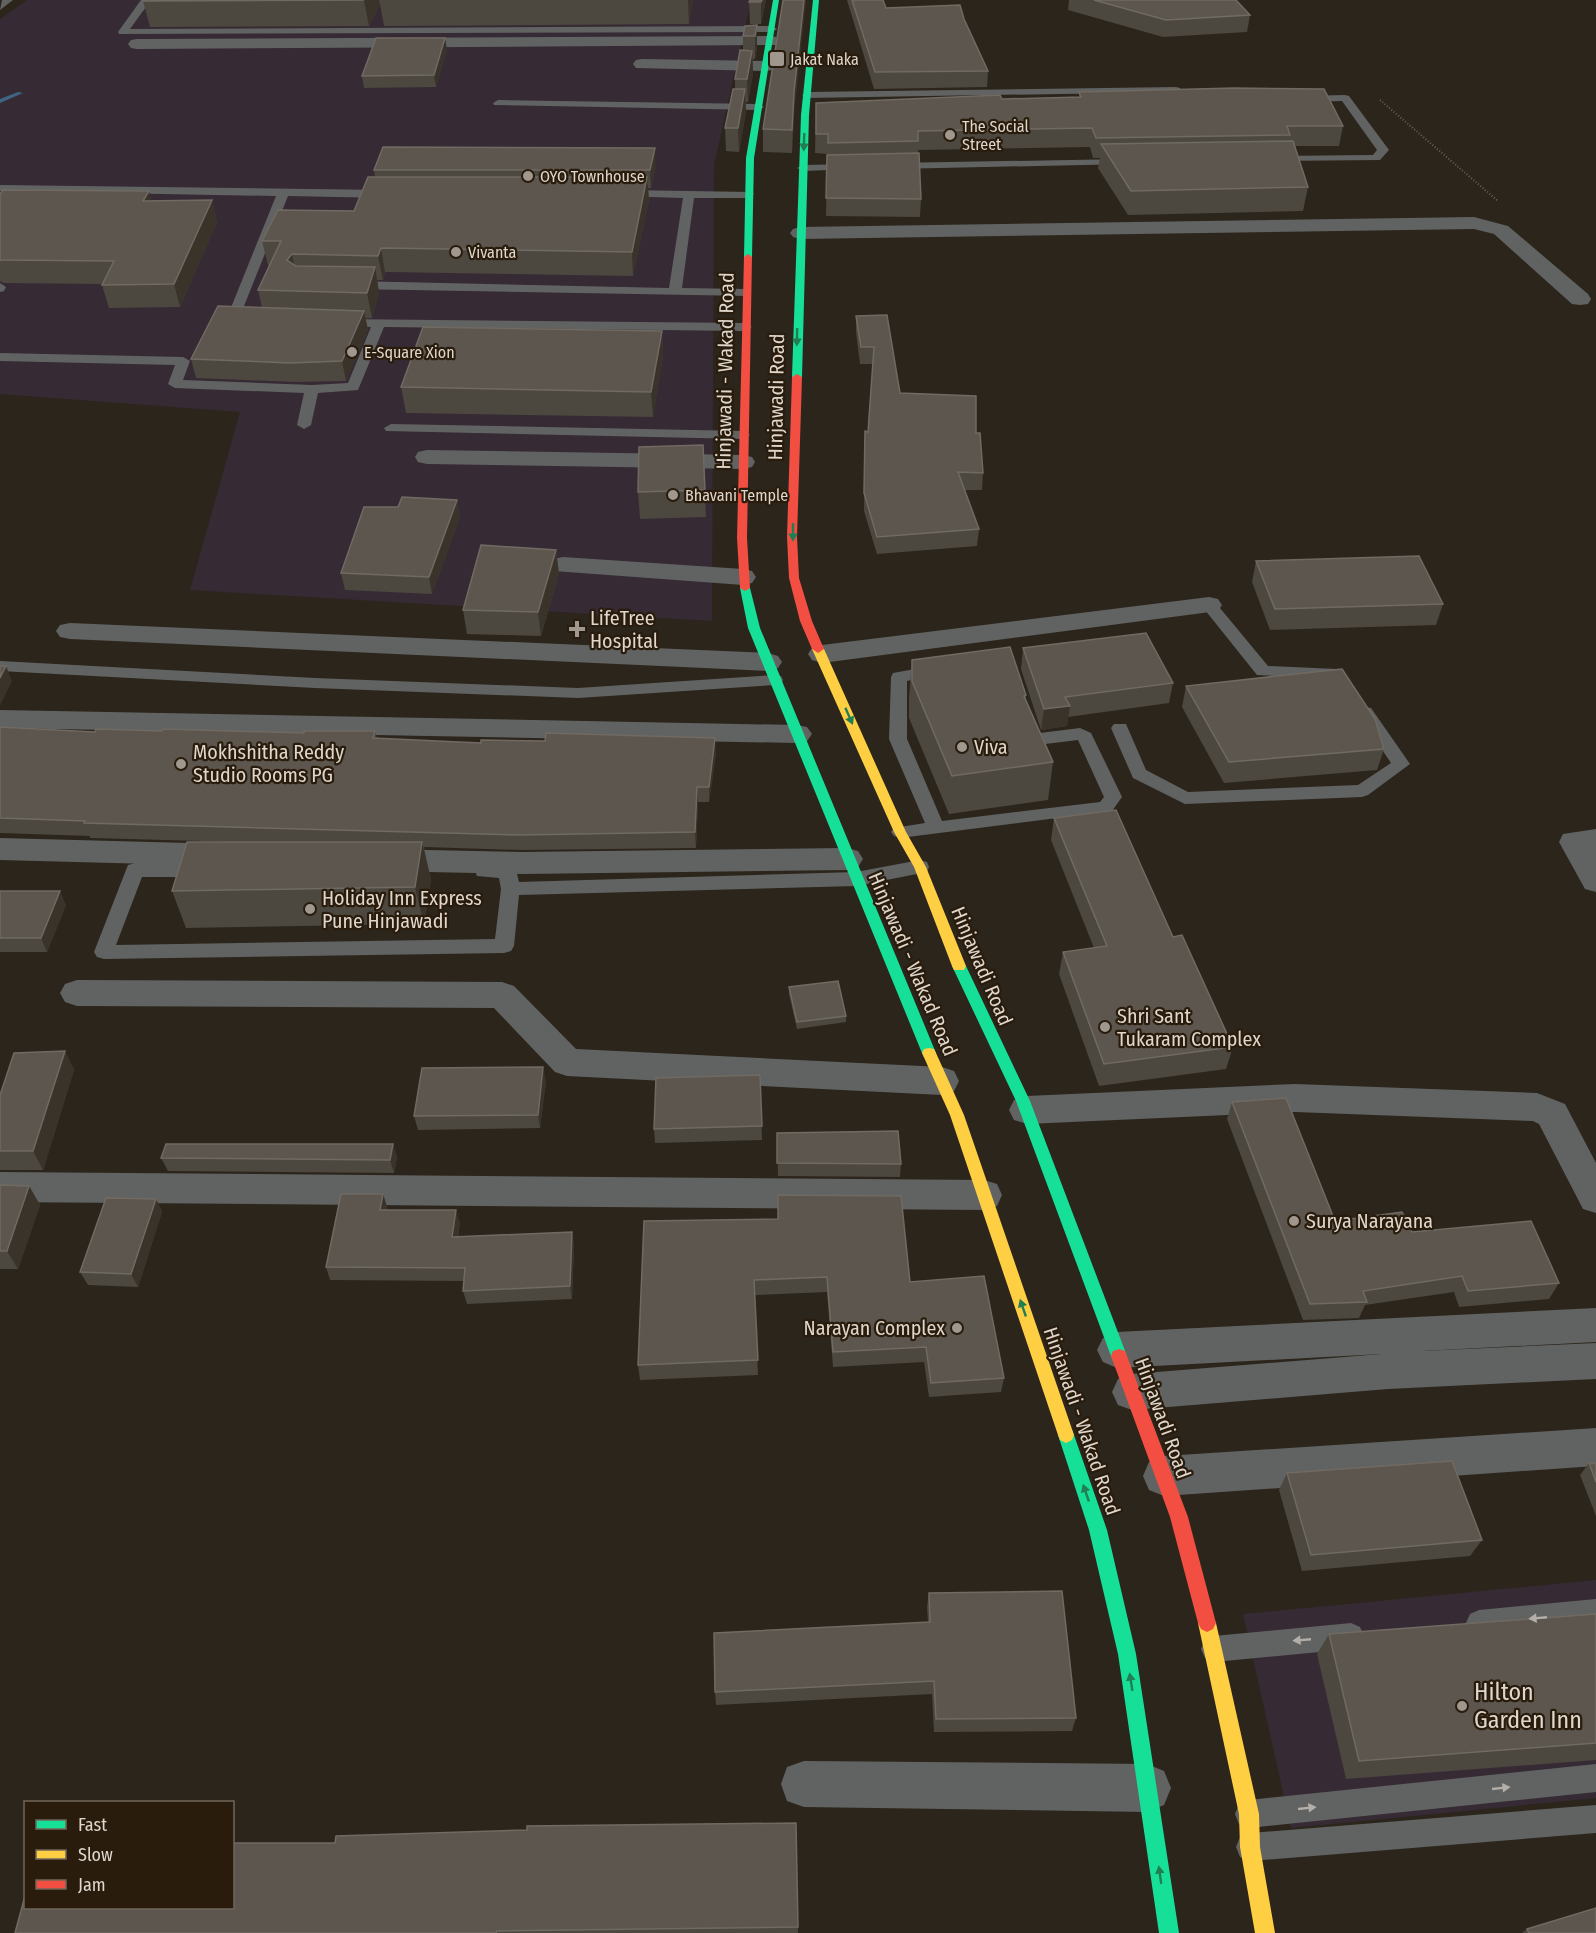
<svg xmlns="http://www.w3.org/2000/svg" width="1596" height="1933" font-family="'Fira Sans Condensed',sans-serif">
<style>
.commercial{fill:#362a34}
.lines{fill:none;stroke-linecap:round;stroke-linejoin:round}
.stream{fill:#3e6581;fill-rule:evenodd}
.path{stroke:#62615f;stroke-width:2;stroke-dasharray:1 2;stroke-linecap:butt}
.lane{fill:#616362;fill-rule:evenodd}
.street{fill:#616362;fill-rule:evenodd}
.fast{fill:#16e098;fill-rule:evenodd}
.slow{fill:#ffcf43;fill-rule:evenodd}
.jam{fill:#f24e42;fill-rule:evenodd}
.wall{fill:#4c473f}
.shaded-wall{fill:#39332a}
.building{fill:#5c564e;stroke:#706a62;stroke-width:1.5}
.oneway{fill:#207e52}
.oneway2{fill:#b3aea7}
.poi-dot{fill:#a0988e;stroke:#291c0c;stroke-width:2}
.labels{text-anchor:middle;stroke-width:4.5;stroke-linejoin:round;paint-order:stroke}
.far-poi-label{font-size:16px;fill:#dfd6cc;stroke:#291c0c;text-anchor:start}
.street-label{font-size:20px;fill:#dfd6cc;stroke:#291c0c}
.poi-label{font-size:20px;fill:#dfd6cc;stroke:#291c0c;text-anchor:start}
.near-poi-label{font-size:24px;fill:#dfd6cc;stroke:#291c0c;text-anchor:start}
</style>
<rect width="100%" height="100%" fill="#2c251c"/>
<g class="commercial">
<path d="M27 0H751L714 165 712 621 190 590 240 412 0 394V19Z"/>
<path d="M1596 1580V1798L1291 1828 1243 1614Z"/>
</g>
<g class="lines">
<path class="stream" d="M18 92 23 93 0 103V99Z"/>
<path class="path" d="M1380 100 1498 201"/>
<g class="lane">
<path d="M2 0H13L0 10Z"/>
<path d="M141 0H151L130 29 772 26 777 29 772 32 119 34 118 32Z"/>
<path d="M1176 87 1180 88V92L807 98 802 95 807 92Z"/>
<path d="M1345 95 1349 96 1389 150 1380 160 1271 161 1269 159 1275 156 1373 155 1377 150 1342 101 1302 102 1297 99 1302 96Z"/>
<path d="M498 100 759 104 764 107 759 110 494 105 493 103Z"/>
<path d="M1125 159 1129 160V164L894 169 888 166 894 163Z"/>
<path d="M852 164 858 167 856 169 803 171 797 168 803 165Z"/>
<path d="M0 185 386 190 392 194 386 198 288 196 240 316 249 317 250 320C245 326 231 326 226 320L276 196 0 191Z"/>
<path d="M622 190 752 192 754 194 748 198H694L682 288 745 289 751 293 749 296 352 289 346 285 352 281 669 288 683 198 618 196V192Z"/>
<path d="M0 283 6 287 4 291 0 292Z"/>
<path d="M339 319 745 323 752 327 745 331 384 327 358 390 318 393 311 425 304 429 297 425 304 393 175 388 168 384 175 365 0 361V353L183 357 190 361 183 380 312 385 348 383 371 327 334 326 332 323 334 320Z"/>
<path d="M391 424 743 431 750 435 743 439 386 431 384 428Z"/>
<path d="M1209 600 1215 602 1268 666 1337 669 1343 670 1345 674 1343 678 1337 679 1257 675 1201 605Z"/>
<path d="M0 661 315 678 578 688 775 675 781 676 783 680 781 684 775 685 578 698 315 688 0 671Z"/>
<path d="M937 665 943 666 945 670 943 674 907 681V739L942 821 1100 802 1104 797 1078 740 1037 745 1027 742 1019 723 1022 719H1034L1040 733 1080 728 1091 733 1122 797 1112 811 900 838 894 836 891 832 894 828 925 823 889 739 891 677 893 673Z"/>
<path d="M1365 707 1371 708 1410 764 1368 795 1362 797 1185 804 1133 778 1111 728 1114 724H1126L1146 770 1188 792 1358 785 1391 763 1357 712 1359 708Z"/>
<path d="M920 860 927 862 929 867 927 872 856 886 519 895 514 946 511 951 504 953 104 959 97 957 94 952 126 870 128 865 135 863H206L213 865 215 870 213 875 206 877H142L116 945 495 939 501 889 499 878 477 876 475 871 477 866 508 864 515 866 519 882 856 872Z"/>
<path d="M1596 1599V1625L1479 1636 1470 1632 1466 1623 1470 1614 1479 1610Z"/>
<path d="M1351 1623 1360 1627 1364 1636 1360 1645 1351 1649 1214 1662 1205 1658 1201 1649 1205 1640 1214 1636Z"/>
<path d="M1596 1764V1792L1249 1828 1239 1824 1235 1814 1239 1804 1249 1800Z"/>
<path d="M1596 1805V1833L1250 1861 1240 1857 1236 1847 1240 1837 1250 1833Z"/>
</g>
<g class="street">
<path d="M770 36 776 37 779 41 776 45 137 49 131 48 128 44 131 40 137 39Z"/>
<path d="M642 59 766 61 772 62 775 66 772 70 766 71 636 68 633 64 636 60Z"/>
<path d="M1474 217 1508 226 1588 294 1591 299 1588 304 1580 305 1572 304 1494 234 1474 229 800 239 793 237 790 233 793 229 800 227Z"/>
<path d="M427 450 743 455 752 457 755 462 752 467 743 469 427 464 418 462 415 457 418 452Z"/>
<path d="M563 557 743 569 752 571 756 577 752 583 743 585 554 571 550 565 554 559Z"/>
<path d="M1209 597 1218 599 1222 605 1218 611 822 663 812 660 808 654 812 648 822 645Z"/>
<path d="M70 623 768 653 778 656 782 662 778 668 768 671 70 639 60 637 56 631 60 625Z"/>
<path d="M0 710 797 725 807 727 812 734 807 741 797 743 0 728Z"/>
<path d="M1596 829V892L1585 889 1559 842 1563 834Z"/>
<path d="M0 838 227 844 238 847 243 855 238 863 227 866 0 860Z"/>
<path d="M847 848 858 851 863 859 858 867 847 870 522 874 381 871 370 868 365 860 370 852 381 849 522 852Z"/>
<path d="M77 980 502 982 514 986 576 1049 942 1067 954 1071 959 1081 954 1091 942 1095 567 1076 555 1072 494 1008 77 1006 65 1002 60 993 65 984Z"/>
<path d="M1295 1084 1537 1093 1565 1104 1596 1163V1213L1583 1209 1539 1124 1533 1121 1295 1112 1027 1124 1014 1120 1009 1110 1014 1100 1027 1096Z"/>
<path d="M0 1172 984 1180 997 1184 1002 1195 997 1206 984 1210 0 1202Z"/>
<path d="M1596 1308V1342L1422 1351 1596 1343V1379L1388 1389 1132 1410 1118 1405 1112 1392 1118 1379 1132 1374 1381 1354 1117 1368 1103 1362 1097 1350 1103 1338 1117 1332Z"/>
<path d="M1596 1428V1466L1164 1496 1149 1490 1143 1476 1149 1462 1164 1456Z"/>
<path d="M804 1761 1147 1764 1164 1771 1171 1788 1164 1805 1147 1812 804 1807 787 1801 781 1784 787 1767Z"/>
</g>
<g class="fast">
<path d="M773 0H779L754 158 752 257 748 260 744 257 746 158Z"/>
<path d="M813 0H819L809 115 802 377 797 380 792 377 801 115Z"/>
<path d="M745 585 750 588 760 628 936 1053 934 1057H924L922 1053 748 628 740 588Z"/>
<path d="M959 961 966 966 1030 1101 1127 1356 1125 1361 1119 1363 1113 1361 1111 1356 1016 1101 952 966Z"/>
<path d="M1066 1427 1072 1430 1074 1435 1107 1530 1136 1654 1179 1933H1159L1118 1654 1089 1530 1058 1435 1060 1430Z"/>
</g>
<g class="slow">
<path d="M818 645 824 649 906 832 926 867 966 966 964 970H954L952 966 914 867 894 832 812 649Z"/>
<path d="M929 1048 934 1049 936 1053 964 1115 1074 1435 1072 1440 1066 1443 1060 1440 1058 1435 950 1115 922 1053 924 1049Z"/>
<path d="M1207 1614 1213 1617 1216 1623 1259 1814 1260 1847 1275 1933H1255L1240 1847 1239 1814 1198 1623 1201 1617Z"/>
</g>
<g class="jam">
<path d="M748 254 752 257 747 538 750 588 745 591 740 588 737 538 744 257Z"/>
<path d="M797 374 802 377 797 537 799 578 812 621 824 649 818 653 812 649 800 621 789 578 787 537 792 377Z"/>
<path d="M1119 1349 1125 1351 1127 1356 1188 1517 1216 1623 1213 1629 1207 1632 1201 1629 1198 1623 1170 1517 1111 1356 1113 1351Z"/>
</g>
</g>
<g class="wall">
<path d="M144 0H693L689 24 384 26 380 4 369 26 150 27 143 1Z"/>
<path d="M766 0 761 24H750L749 2Z"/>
<path d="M847 0H883L886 8 964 19 988 71 987 87 874 89Z"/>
<path d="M1069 0H1236L1250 15 1247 32 1163 37 1068 10Z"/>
<path d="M757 25V47L755 59H753V73L748 102H746V112L739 152 726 151 725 128 735 89V79L743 50V36Z"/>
<path d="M447 49 436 87 364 88 362 76Z"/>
<path d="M1079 92 1343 126 1339 146H1295L1308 187 1303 211 1128 215 1098 168 1100 158H1093L1090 147 918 150 921 199 920 217 826 216 827 154 815 153 816 103 1079 97Z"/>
<path d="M794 115 792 153 763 152V129Z"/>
<path d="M656 166 651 188H648L649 200 633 276 385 272 383 280H377L379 292 372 318H365L368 330 346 381 296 382 196 378 191 359 262 308 258 290 269 265H268L262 241 354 211 375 177 374 170Z"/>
<path d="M0 194 151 201 212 200 217 222 180 307 109 308 102 285V284L4 283 0 281Z"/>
<path d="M856 316 900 393 976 433 983 473 982 490H964L979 529 977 546 877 554 864 511 865 431 868 432 873 364H860L856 332Z"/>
<path d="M662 331 663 356 653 417 406 413 401 387Z"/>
<path d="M703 445 706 517 640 519 638 492Z"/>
<path d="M457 500 460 517 432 594 345 590 341 573 398 507Z"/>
<path d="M556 550 559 574 541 636 467 634 463 610Z"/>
<path d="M1256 561 1443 604 1436 625 1270 630 1252 582Z"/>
<path d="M1023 648 1173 683 1169 703 1068 717 1067 726 1041 730 1021 669Z"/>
<path d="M912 660 1026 695V700L1053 762 1048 800 949 814 909 718V697Z"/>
<path d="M1186 686 1384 749 1377 770 1224 783 1182 707Z"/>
<path d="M0 727 95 732 162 731 304 733 375 731 377 739 716 753 709 802H698L696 848 522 850 424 847 431 880 424 924 186 928 172 891 239 842 90 838V836L0 833Z"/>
<path d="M1054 818 1173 937 1233 1047 1226 1069 1099 1086 1059 974 1063 952 1094 948 1051 840Z"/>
<path d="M0 891 66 905 47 952H0Z"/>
<path d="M789 987 846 1016V1022L797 1029 789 994Z"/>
<path d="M65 1051 74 1070 43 1170H0V1095Z"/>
<path d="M760 1075 762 1140 655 1143 654 1129Z"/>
<path d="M546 1081 540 1128 418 1130 414 1116Z"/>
<path d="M1232 1102 1335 1221 1412 1232 1559 1283 1549 1299 1459 1307 1454 1292 1365 1305 1359 1318 1303 1320 1227 1119Z"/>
<path d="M777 1133 901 1164 900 1177 778 1176Z"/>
<path d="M393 1144 397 1157 394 1173 168 1171 161 1158Z"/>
<path d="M0 1185 29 1186 40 1205 18 1269H0Z"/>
<path d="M383 1194 387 1207V1210L460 1223 458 1237 574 1245 572 1299 467 1304 463 1291 464 1281 330 1280 326 1267Z"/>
<path d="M156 1199 162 1212 138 1287 88 1285 80 1272Z"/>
<path d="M644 1221 910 1282 1004 1378 1001 1392 929 1397 924 1362 833 1367 827 1292 755 1295 758 1375 640 1380 638 1365Z"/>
<path d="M1589 1463H1596V1516L1580 1475Z"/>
<path d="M1287 1473 1482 1540 1470 1556 1302 1571 1279 1490Z"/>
<path d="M929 1593 1076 1718 1072 1731 934 1732 932 1694 716 1705 715 1692 928 1622 927 1607Z"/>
<path d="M1596 1614V1760L1346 1779 1317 1654 1329 1634Z"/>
<path d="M796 1823 798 1933H15L335 1843Z"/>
<path d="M1527 1929 1596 1933H1522Z"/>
</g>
<g class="shaded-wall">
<path d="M364 0H382H379L380 4 369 26Z"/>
<path d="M688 0H693L689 24Z"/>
<path d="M762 0H766L761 24V2Z"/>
<path d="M804 0H806L794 115 792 153 794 92Z"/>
<path d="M757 25V47L755 59V36Z"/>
<path d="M445 38 447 49 436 87 434 75Z"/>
<path d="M752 51 753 73 748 102 747 79Z"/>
<path d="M745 89 746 112 739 152 738 128Z"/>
<path d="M655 148 656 166 651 188 650 170Z"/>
<path d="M647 177 649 200 633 276 632 252Z"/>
<path d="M149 191 155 213 143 201Z"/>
<path d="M212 200 217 222 180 307 174 284Z"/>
<path d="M381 248 385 272 383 280 378 256Z"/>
<path d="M292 254 297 279 287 260Z"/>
<path d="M375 267 379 292 372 318 367 293Z"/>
<path d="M364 311 368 330 346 381 342 361Z"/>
<path d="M662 331 663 356 653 417 651 392Z"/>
<path d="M457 500 460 517 432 594 429 577Z"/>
<path d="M556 550 559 574 541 636 538 612Z"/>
<path d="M6 666 12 681 0 706V678Z"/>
<path d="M1070 706 1067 726 1041 730 1044 709Z"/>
<path d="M715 738 716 753 709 802V787Z"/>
<path d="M697 787 698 802 696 848 695 832Z"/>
<path d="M422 842 431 880 424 924 415 887Z"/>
<path d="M60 891 66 905 47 952 41 938Z"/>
<path d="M65 1051 74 1070 43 1170 33 1151Z"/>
<path d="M543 1067 546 1081 540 1128 538 1115Z"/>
<path d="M393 1144 397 1157 394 1173 390 1160Z"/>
<path d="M29 1186 40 1205 18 1269 7 1251Z"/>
<path d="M383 1194 387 1207 384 1223 380 1210Z"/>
<path d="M156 1199 162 1212 138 1287 131 1274Z"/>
<path d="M456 1210 460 1223 456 1250 452 1237Z"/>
<path d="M572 1232 574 1245 572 1299 570 1286Z"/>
</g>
<g class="building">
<path d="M144 0H364L143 1Z"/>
<path d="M750 0H762L761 2H749Z"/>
<path d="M783 0H804L794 92 792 130 763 129Z"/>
<path d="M852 0H883L886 8 960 5 964 19 988 71 875 72Z"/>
<path d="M1094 0H1236L1250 15 1166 20Z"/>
<path d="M757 25 755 36H743L745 26Z"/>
<path d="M376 38H445L434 75 362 76Z"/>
<path d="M740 50 752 51 747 79H735Z"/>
<path d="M1235 88 1324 89 1343 126H1287L1290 135 1096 138 1092 128 918 131V141L828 143V134H816V103L1000 95 1002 99 1081 97 1079 92Z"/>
<path d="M733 89H745L738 128H725Z"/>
<path d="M1293 141 1308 187 1131 191 1101 144Z"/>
<path d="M383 147 655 148 650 170H374Z"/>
<path d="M919 153 921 199 826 198 827 155Z"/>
<path d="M368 177H647L632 252 381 248 378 256 292 254 287 260 296 266 375 267 367 293 258 290 281 241H262L278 210 354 211Z"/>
<path d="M3 190 149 191 143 201 212 200 174 284 102 285 114 261 0 260V194Z"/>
<path d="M218 306 364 311 342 361 291 363 191 359Z"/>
<path d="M887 315 900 393 976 396V433H980L983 473 958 472 979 529 877 537 864 493 865 431 868 432 874 347H861L856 316Z"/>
<path d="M423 327 662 331 651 392 401 387Z"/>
<path d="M703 445 705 490 638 492 639 447Z"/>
<path d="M402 497 457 500 429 577 341 573 364 507H398Z"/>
<path d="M481 545 556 550 538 612 463 610Z"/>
<path d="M1419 556 1443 604 1275 609 1256 561Z"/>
<path d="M1146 633 1173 683 1065 697 1070 706 1044 709 1023 648Z"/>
<path d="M1010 647 1026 695 1024 696 1053 762 952 776 912 681V660Z"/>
<path d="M0 666H6L0 678Z"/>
<path d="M1342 669 1375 719 1384 749 1229 762 1186 686Z"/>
<path d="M0 727 95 732 96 729 162 731 163 729 304 733V731H375L373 738 481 743V740L545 741 546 733 715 738 709 787H697L695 832 520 835 84 823 85 821 0 818Z"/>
<path d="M1116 810 1173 937 1182 935 1233 1047 1104 1064 1063 952 1107 946 1054 818Z"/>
<path d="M187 842H422L415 887 172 891Z"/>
<path d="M0 891H60L41 938H0Z"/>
<path d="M838 981 846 1016 797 1022 789 987Z"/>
<path d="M65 1051 33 1151H0V1095L14 1053Z"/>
<path d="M543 1067 538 1115 414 1116 422 1068Z"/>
<path d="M760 1075 762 1126 654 1129 656 1078Z"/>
<path d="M1286 1098 1335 1221 1402 1212 1412 1232 1531 1221 1559 1283 1468 1291 1462 1276 1363 1291 1367 1302 1310 1304 1232 1102Z"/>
<path d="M898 1131 901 1164 777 1163V1133Z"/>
<path d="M166 1144H393L390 1160 161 1158Z"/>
<path d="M0 1185 29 1186 7 1251H0Z"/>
<path d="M341 1194H383L380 1210H456L452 1237 572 1232 570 1286 463 1291 465 1268 326 1267Z"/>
<path d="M778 1195 901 1196 910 1282 984 1276 1004 1378 931 1383 926 1347 833 1352 827 1277 754 1280 758 1360 638 1365 644 1221 778 1219Z"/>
<path d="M106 1198 156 1199 131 1274 80 1272Z"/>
<path d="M1452 1461 1482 1540 1311 1555 1287 1473Z"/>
<path d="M1589 1463H1596V1482Z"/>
<path d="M1062 1591 1076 1718 936 1719 934 1681 715 1692 714 1633 930 1622 929 1593Z"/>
<path d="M1596 1614V1743L1359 1761 1329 1634Z"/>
<path d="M796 1823 798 1927 497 1931 496 1933H15L26 1892V1908H232V1843H335L336 1836 527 1830V1826Z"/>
<path d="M1596 1908V1933H1529L1527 1929Z"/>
</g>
<defs><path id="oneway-solid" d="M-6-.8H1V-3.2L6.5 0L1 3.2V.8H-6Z" transform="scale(1.5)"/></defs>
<g class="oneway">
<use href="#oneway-solid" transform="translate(804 142) rotate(92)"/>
<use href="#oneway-solid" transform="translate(797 337) rotate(91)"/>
<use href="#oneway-solid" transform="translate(793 532) rotate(90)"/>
<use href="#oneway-solid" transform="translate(849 716) rotate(66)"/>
<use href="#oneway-solid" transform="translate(1023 1308) rotate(-109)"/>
<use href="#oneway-solid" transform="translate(1086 1493) rotate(-109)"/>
<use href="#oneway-solid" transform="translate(1131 1682) rotate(-99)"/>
<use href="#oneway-solid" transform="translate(1160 1875) rotate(-98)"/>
</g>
<g class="oneway2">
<use href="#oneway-solid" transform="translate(1538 1618) rotate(175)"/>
<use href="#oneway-solid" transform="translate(1302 1640) rotate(175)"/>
<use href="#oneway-solid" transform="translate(1501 1788) rotate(-6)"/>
<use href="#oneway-solid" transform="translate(1307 1808) rotate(-6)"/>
</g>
<g class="poi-dot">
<rect x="769" y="51" width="16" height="16" rx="3"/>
<circle cx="950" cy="135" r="6"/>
<circle cx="528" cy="176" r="6"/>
<circle cx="456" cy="252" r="6"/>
<circle cx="352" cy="352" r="6"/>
<circle cx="673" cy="495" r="6"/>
<path d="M574 620h6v6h6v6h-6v6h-6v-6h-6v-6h6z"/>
<circle cx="962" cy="747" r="6"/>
<circle cx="181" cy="764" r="6"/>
<circle cx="310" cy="909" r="6"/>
<circle cx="1105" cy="1027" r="6"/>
<circle cx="1294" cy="1221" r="6"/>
<circle cx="957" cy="1328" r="6"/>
<circle cx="1462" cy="1706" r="6"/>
</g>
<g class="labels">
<g class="far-poi-label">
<text x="790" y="65">Jakat Naka</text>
<text x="962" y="132">The Social<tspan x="962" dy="18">Street</tspan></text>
<text x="540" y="182">OYO Townhouse</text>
<text x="468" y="258">Vivanta</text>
<text x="364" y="358">E-Square Xion</text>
<text x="685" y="501">Bhavani Temple</text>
</g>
<g class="street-label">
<text transform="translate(725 371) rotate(-89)" y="7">Hinjawadi - Wakad Road</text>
<text transform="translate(776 397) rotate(-89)" y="7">Hinjawadi Road</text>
<text transform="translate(913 964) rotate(67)" y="7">Hinjawadi - Wakad Road</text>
<text transform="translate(982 966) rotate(67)" y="7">Hinjawadi Road</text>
<text transform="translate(1163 1418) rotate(70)" y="7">Hinjawadi Road</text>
<text transform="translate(1082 1421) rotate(71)" y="7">Hinjawadi - Wakad Road</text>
</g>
<g class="poi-label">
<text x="590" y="625">LifeTree<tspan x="590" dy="23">Hospital</tspan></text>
<text x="974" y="754">Viva</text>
<text x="193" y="759">Mokhshitha Reddy<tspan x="193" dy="23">Studio Rooms PG</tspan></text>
<text x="322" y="905">Holiday Inn Express<tspan x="322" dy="23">Pune Hinjawadi</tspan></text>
<text x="1117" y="1023">Shri Sant<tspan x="1117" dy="23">Tukaram Complex</tspan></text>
<text x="1306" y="1228">Surya Narayana</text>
<text x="945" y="1335" text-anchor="end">Narayan Complex</text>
</g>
<g class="near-poi-label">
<text x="1474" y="1700">Hilton<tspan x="1474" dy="28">Garden Inn</tspan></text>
</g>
</g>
<rect x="24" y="1801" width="210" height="108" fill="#291c0c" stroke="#726659" stroke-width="1.5"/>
<rect x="36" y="1820" width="30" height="9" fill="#16e098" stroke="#726659" stroke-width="1.5"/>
<text x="78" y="1831" font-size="18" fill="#dfd6cc">Fast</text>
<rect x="36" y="1850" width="30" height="9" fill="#ffcf43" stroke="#726659" stroke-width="1.5"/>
<text x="78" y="1861" font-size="18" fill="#dfd6cc">Slow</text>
<rect x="36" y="1880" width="30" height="9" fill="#f24e42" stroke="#726659" stroke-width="1.5"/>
<text x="78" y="1891" font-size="18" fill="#dfd6cc">Jam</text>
</svg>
